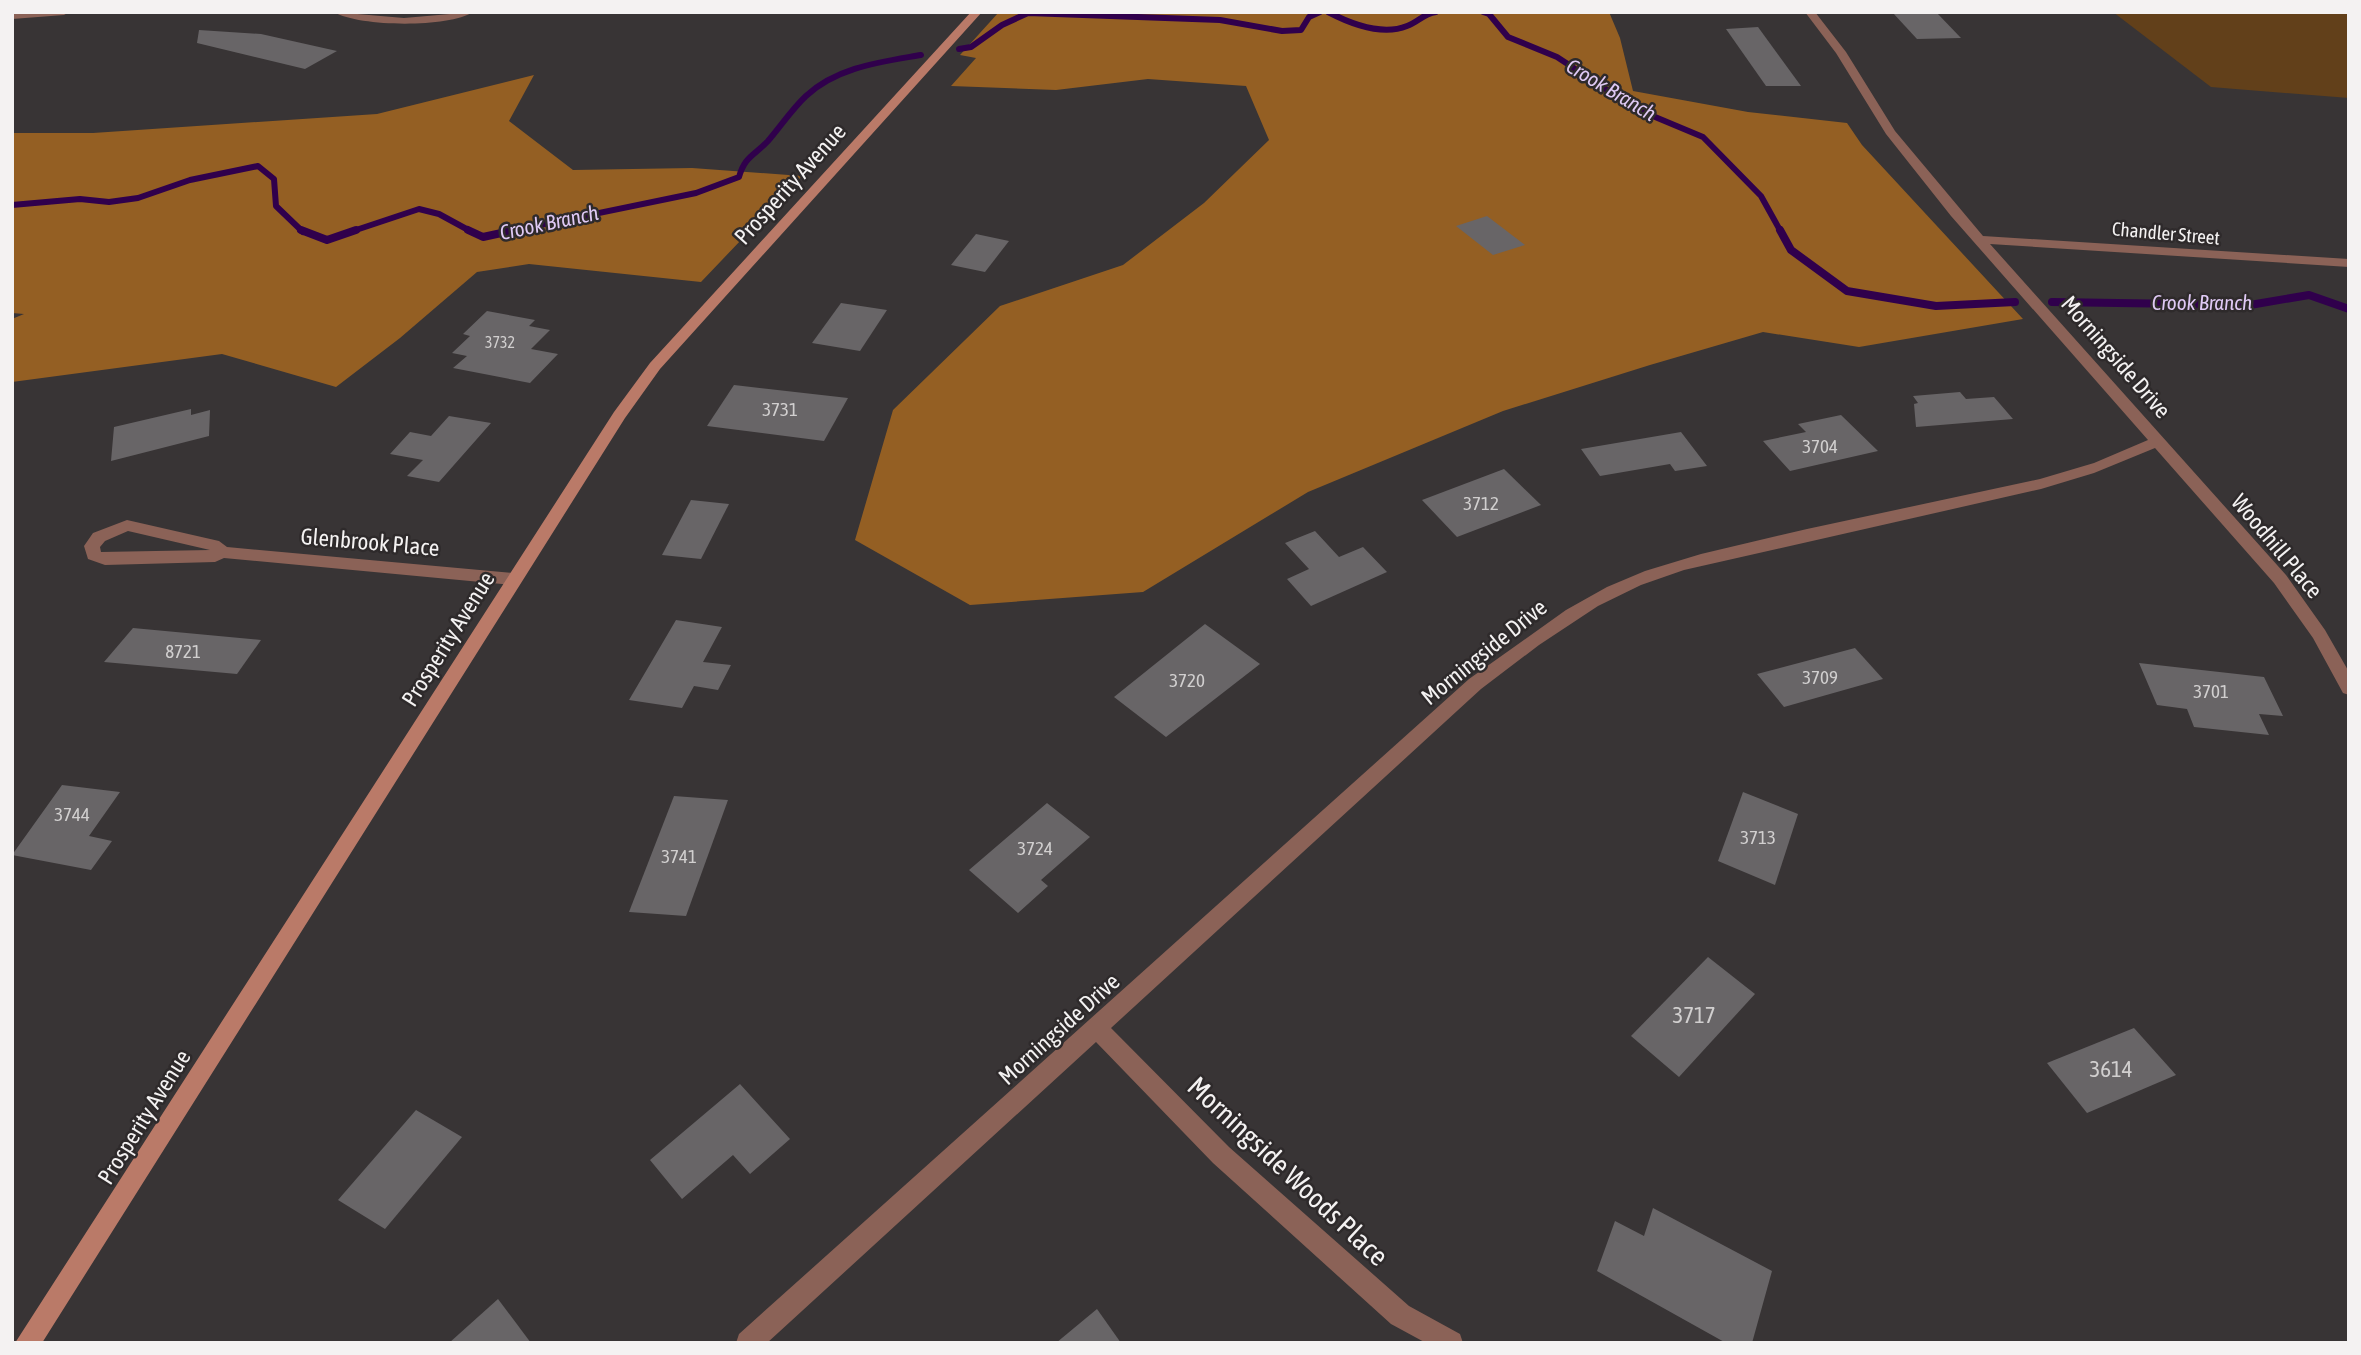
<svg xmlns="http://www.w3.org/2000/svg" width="2361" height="1355" font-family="'Asap Condensed',sans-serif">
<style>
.green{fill:#62401a}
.forest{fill:#945f23}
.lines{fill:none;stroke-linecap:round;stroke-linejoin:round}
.stream-far1{stroke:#30004c;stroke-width:6}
.stream{stroke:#30004c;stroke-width:8}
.building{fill:#686567}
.street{fill:#8b6257;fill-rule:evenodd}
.secondary{fill:#ba7a68;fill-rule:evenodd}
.labels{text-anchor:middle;stroke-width:5;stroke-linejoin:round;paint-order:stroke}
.far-number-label{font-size:16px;fill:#d1cfcf}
.far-street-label{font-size:19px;fill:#f4f2f2;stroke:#2e2a2b}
.number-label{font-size:19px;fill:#d1cfcf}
.far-water-label{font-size:21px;font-style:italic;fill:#dfc9f4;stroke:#2e2a2b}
.street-label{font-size:23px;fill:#f4f2f2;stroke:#2e2a2b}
.near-number-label{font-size:23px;fill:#d1cfcf}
.near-street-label{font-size:28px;fill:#f4f2f2;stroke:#2e2a2b}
</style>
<rect width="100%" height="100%" fill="#383435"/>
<path class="green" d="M2113 12H2349V98L2211 87Z"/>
<g class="forest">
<path d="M999 12H1609L1620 38 1633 91 1748 112 1847 123 1862 145 2023 319 1859 347 1763 332 1650 365 1503 411 1308 492 1143 592 970 605 855 540 893 410 1000 306 1123 265 1204 203 1269 140 1246 86 1148 79 1056 90 951 86 976 58 960 55Z"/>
<path d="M534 75 509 121 573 170 692 168 802 176 701 282 529 264 477 272 400 338 336 387 222 354 12 382V319L24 314 12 313V133H93L377 114Z"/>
</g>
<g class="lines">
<g class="stream-far1">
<path d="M1328 12C1351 24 1382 36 1407 26 1418 22 1423 14 1436 12"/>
<path d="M1483 12 1489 14 1508 37 1557 57 1636 109 1703 137 1761 196 1781 232"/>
<path d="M959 49 971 47 1002 25 1028 13 1220 20 1282 31 1301 30 1309 17 1320 12"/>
<path d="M12 205 80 199 109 202 138 198 190 180 258 166 274 179 276 206 303 232"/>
<path d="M350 232 419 209 439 214 472 232"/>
<path d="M507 232 696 193 739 177C745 156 754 156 768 141 781 126 792 109 806 96 837 67 881 62 921 55"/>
</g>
<g class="stream">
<path d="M301 230 327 240 356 230"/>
<path d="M468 230 483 237 515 230"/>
<path d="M1780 230 1791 250 1847 291 1936 306 2015 302"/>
<path d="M2052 302 2250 305 2309 295 2349 309"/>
</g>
</g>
<g class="building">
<path d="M1921 12H1936L1961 38 1917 39 1893 13Z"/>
<path d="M1758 27 1801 86H1766L1726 29Z"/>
<path d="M199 30 261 34 337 51 305 69 197 43Z"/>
<path d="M1487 216 1525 245 1493 255 1456 226Z"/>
<path d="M976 234 1009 241 985 272 951 265Z"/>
<path d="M841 303 887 310 860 351 812 343Z"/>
<path d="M487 311 535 320 529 326 550 330 531 349 558 354 530 383 453 368 467 356 452 353 470 336 463 334Z"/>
<path d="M734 385 848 398 824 441 707 426Z"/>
<path d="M1960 392 1966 399 1994 397 2013 419 1916 427 1914 404 1918 403 1913 396Z"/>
<path d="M191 409V415L210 410 209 436 111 461 114 427Z"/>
<path d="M1841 415 1878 451 1790 471 1763 441 1806 432 1798 424Z"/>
<path d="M449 416 491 423 439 482 407 476 423 460 390 454 410 432 431 436Z"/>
<path d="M1681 432 1707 466 1675 471 1670 464 1600 476 1581 449Z"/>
<path d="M1504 469 1541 505 1457 537 1422 500Z"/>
<path d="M691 500 729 504 701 559 662 555Z"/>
<path d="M1315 531 1339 557 1363 547 1387 572 1311 606 1287 579 1309 569 1285 543Z"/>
<path d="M676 620 722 627 703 662 731 665 718 690 694 686 682 708 629 700Z"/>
<path d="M1205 624 1260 664 1166 737 1114 697Z"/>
<path d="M133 628 261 640 237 674 104 662Z"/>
<path d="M1855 648 1883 679 1784 707 1757 674Z"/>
<path d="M2139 663 2264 677 2283 716 2259 714 2269 735 2194 727 2187 709 2157 705Z"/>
<path d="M62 785 120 792 89 836 112 841 91 870 12 855Z"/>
<path d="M1743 792 1798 814 1775 885 1718 861Z"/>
<path d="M674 796 728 800 686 916 629 912Z"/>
<path d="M1047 803 1090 837 1041 880 1048 886 1018 913 969 870Z"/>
<path d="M1708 957 1755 994 1679 1077 1631 1036Z"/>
<path d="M2134 1028 2176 1075 2087 1113 2047 1063Z"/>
<path d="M740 1084 790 1139 750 1174 733 1155 682 1199 650 1160Z"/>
<path d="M416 1110 462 1137 385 1229 338 1200Z"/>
<path d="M1653 1208 1772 1271 1752 1343H1726L1597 1271 1615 1221 1644 1236Z"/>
<path d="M498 1299 531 1343H449Z"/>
<path d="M1097 1309 1121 1343H1056Z"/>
</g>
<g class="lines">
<g class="street">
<path d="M69 12 64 15 12 19V13Z"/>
<path d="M334 12 404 18 473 12C448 28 359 27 334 12Z"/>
<path d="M1805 12H1815L1846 52 1895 131 1983 236 2349 259V267L1990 244 2286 575 2325 630 2349 672V695L2343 693 2313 638 2274 583 2155 448 2094 473 2041 489 1684 570 1641 585 1598 606 1539 645 1481 689 1111 1028 1229 1147 1409 1306 1460 1334 1463 1343H1426L1391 1324 1213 1163 1096 1042 767 1343H736L739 1334 1469 679 1566 610 1607 587 1645 571 1701 554 1807 529 2040 479 2094 463 2148 440 1951 216 1886 134 1836 53Z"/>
<path d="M127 520 219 541 227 547 513 573 521 579 513 585 224 558 215 562 105 565 88 559 84 546 93 533ZM128 531 210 550 101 552 100 547 105 541Z"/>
</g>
<path class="secondary" d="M971 12H982L660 369 625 418 42 1343H15L614 412 650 363Z"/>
</g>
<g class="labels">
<g class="far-number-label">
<text x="500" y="348">3732</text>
</g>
<g class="far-street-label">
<text transform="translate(2166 233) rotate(5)" y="7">Chandler Street</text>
</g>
<g class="number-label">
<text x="780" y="416">3731</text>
<text x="1820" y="453">3704</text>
<text x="1481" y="510">3712</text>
<text x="183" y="658">8721</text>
<text x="1820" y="684">3709</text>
<text x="1187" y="687">3720</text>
<text x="2211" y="698">3701</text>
<text x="72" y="821">3744</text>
<text x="1758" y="844">3713</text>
<text x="1035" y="855">3724</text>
<text x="679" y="863">3741</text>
</g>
<g class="far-water-label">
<text transform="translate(1611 90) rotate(31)" y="7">Crook Branch</text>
<text transform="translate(549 223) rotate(-12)" y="7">Crook Branch</text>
<text x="2202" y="310">Crook Branch</text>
</g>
<g class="street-label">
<text transform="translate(790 184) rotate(-48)" y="8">Prosperity Avenue</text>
<text transform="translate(2116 357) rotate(49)" y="8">Morningside Drive</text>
<text transform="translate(370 542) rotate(5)" y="8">Glenbrook Place</text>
<text transform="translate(2277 546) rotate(50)" y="8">Woodhill Place</text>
<text transform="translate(448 639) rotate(-58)" y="8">Prosperity Avenue</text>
<text transform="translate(1484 652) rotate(-39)" y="8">Morningside Drive</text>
<text transform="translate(1059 1029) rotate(-42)" y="8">Morningside Drive</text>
<text transform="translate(144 1117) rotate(-58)" y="8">Prosperity Avenue</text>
</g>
<g class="near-number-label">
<text x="1694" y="1023">3717</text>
<text x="2111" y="1077">3614</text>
</g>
<g class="near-street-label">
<text transform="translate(1288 1171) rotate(43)" y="10">Morningside Woods Place</text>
</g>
</g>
<rect width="2361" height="1355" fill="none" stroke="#f4f2f2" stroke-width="28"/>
</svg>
